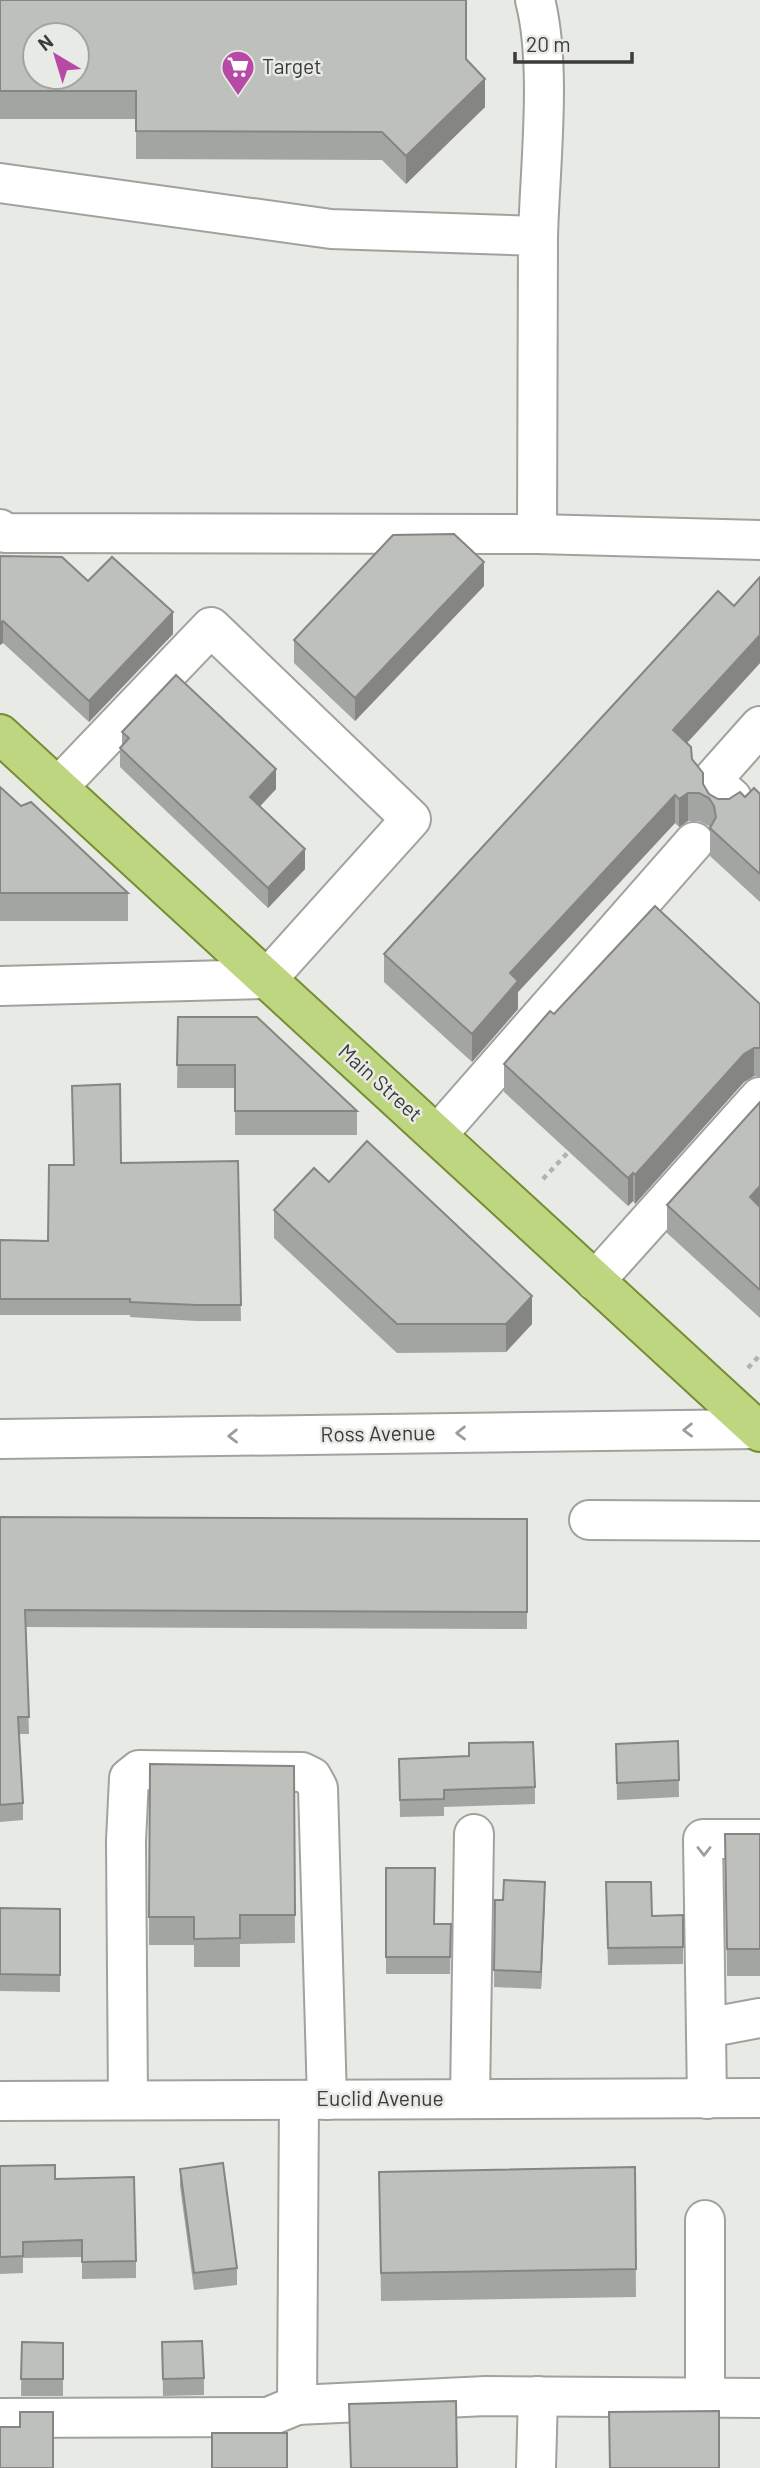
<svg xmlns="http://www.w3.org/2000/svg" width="760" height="2468" font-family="Barlow,sans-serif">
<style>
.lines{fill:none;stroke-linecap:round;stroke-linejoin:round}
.minor-casing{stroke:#a0a29e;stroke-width:42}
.major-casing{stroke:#768e31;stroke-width:42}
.path{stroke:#b0b2ae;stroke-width:4.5;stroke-dasharray:5 5;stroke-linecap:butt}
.minor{stroke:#fff;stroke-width:38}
.major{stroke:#bfd680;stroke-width:38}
.wall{fill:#a3a5a2}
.shaded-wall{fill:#858684}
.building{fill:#bec0bc;stroke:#858684;stroke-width:2;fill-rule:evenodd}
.oneway{stroke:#9d9d9c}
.labels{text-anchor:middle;stroke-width:5;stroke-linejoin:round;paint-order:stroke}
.poi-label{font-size:21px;fill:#3b3b3a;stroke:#e8eae5;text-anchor:start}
.street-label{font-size:21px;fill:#3b3b3a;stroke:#e8eae5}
</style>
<rect width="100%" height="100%" fill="#e8eae5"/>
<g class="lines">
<defs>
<g id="minor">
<path d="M535 0C552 65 540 166 538 236"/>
<path d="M0 183 331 229 538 236 537 534 5 533 0 529"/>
<path d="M537 534 760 540"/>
<path d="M724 806 732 798 712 780 760 726"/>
<path d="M0 986 267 979 411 819 211 627 58 787"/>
<path d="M437 1135 694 842"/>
<path d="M595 1281 760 1097"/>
<path d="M0 1439 756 1429"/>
<path d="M589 1520 760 1521"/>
<path d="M706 2028 760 2018"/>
<path d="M470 2099 474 1834"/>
<path d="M707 2099 703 1839H760"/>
<path d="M128 2100 126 1841 129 1778 139 1770 302 1772 312 1777 318 1788 327 2100"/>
<path d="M299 2100 297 2405 486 2396 760 2398"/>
<path d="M0 2101 760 2098"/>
<path d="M705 2220V2398"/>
<path d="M0 2418 268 2417 297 2405"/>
<path d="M536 2468 538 2396"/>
</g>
<path id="major" d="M0 734 760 1432"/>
</defs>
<use href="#minor" class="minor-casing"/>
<use href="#major" class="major-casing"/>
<g class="path">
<path d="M543 1179 573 1147"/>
<path d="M748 1368 760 1355"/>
</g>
<use href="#minor" class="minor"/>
<use href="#major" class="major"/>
</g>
<g class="wall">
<path d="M0 0 466 59 485 107 406 184 382 160 136 159V119H0Z"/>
<path d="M0 556 88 581 173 634 89 722 3 643 0 645Z"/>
<path d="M760 577V663L687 743 692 759 703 784 709 794 718 799H729L760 794V902L710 856V828L709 826 699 821H688L679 827 675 823 518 992V1009L472 1062 384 982V954L734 606Z"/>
<path d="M484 586 355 721 294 663V640Z"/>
<path d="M122 732 276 789 260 806 305 869 268 908 120 767V748L122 746Z"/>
<path d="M0 787 21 806 128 893V921H0Z"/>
<path d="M760 1004V1076H754L744 1082 635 1204 633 1201 628 1206 504 1092V1064L554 1014Z"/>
<path d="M178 1017 357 1111V1135H235V1088H177Z"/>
<path d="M760 1102V1318L667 1233V1205Z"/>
<path d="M238 1161 241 1321H196L130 1317V1315H0V1240L48 1241 73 1165 121 1163Z"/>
<path d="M329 1182 532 1324 506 1352 397 1353 274 1238V1210Z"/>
<path d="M0 1517 527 1519V1629L26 1627 29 1734H19L23 1803V1820L0 1822Z"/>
<path d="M678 1741 679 1797 617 1800 616 1744Z"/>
<path d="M399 1759 535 1787V1804L444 1807V1816L400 1817Z"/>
<path d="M294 1766 295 1943 240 1944V1967H194V1945H149V1917Z"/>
<path d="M725 1834H760V1976H727Z"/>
<path d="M386 1868 435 1924H451L450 1974H386Z"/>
<path d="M545 1899 541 1989 494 1987 495 1900Z"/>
<path d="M606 1899 652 1916 683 1915V1964L608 1965Z"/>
<path d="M0 1908 60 1909V1992L0 1991Z"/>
<path d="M0 2166 55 2179 136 2261V2278L82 2279V2257L23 2258V2273L0 2274Z"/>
<path d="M635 2167 636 2297 381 2301 379 2172Z"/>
<path d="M180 2169 237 2268V2285L194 2290 180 2186Z"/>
<path d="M22 2342 63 2343V2396H21Z"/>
<path d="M162 2342 204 2378V2395L163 2396Z"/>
</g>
<g class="shaded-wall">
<path d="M485 79V107L406 184V156Z"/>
<path d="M484 562V586L355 721V698Z"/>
<path d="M173 612V634L89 722V701Z"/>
<path d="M3 621V643L0 645V624Z"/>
<path d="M760 635V663L673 758V730Z"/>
<path d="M276 769V789L250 817V797Z"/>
<path d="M688 793V821L679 827V799Z"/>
<path d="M675 795V823L518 992V1009L472 1062V1034L510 973Z"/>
<path d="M305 849V869L268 908V888Z"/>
<path d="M754 1048V1076L744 1082 635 1204V1175L744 1054Z"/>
<path d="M633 1173V1201L628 1206V1178Z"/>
<path d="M760 1186V1214L750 1197Z"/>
<path d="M532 1296V1324L506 1352V1324Z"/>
<path d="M545 1882V1899L541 1989V1972Z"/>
</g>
<g class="building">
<path d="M0 0H466V59L485 79 406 156 382 132 136 131V91H0ZM35 35H77V77H35Z"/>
<path d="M454 534 484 562 355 698 294 640 393 535Z"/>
<path d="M0 556 62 557 88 581 112 557 173 612 89 701 3 621 0 624Z"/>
<path d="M760 577V635L673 730 691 747 692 759 703 773V784L709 794 718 799H729L740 792 745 797 754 788 760 794V874L710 828 716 817 714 806 709 798 699 793H688L679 799 675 795 510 973 518 981 472 1034 384 954 718 591 734 606Z"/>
<path d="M176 675 276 769 250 797 305 849 268 888 120 748 129 738 122 732Z"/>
<path d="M0 787 21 806 31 802 128 893H0Z"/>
<path d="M655 906 760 1004V1048H754L744 1054 635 1175 633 1173 628 1178 504 1064 550 1011 554 1014Z"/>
<path d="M178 1017H257L357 1111H235V1065H177Z"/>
<path d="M120 1084 121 1163 238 1161 241 1305H196L130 1302V1299H0V1240L48 1241 49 1165H74L72 1086Z"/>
<path d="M760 1102V1186L750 1197 760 1207V1290L667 1205Z"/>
<path d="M367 1141 532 1296 506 1324H397L274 1210 314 1168 329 1182Z"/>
<path d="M0 1517 527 1519V1612L25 1610 29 1717H18L23 1803 0 1805Z"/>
<path d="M678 1741 679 1780 617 1783 616 1744Z"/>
<path d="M533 1742 535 1787 444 1790V1799L400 1800 399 1759 469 1756V1743Z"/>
<path d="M150 1764 294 1766 295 1915H240V1938L194 1939V1917H149Z"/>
<path d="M725 1834H760V1949H727Z"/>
<path d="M386 1868H435L434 1924H451L450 1957H386Z"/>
<path d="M504 1880 545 1882 541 1972 494 1970 495 1900H503Z"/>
<path d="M606 1882H651L652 1916 683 1915V1947L608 1948Z"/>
<path d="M0 1908 60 1909V1975L0 1974Z"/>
<path d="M223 2163 237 2268 194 2273 180 2169Z"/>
<path d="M55 2165V2179L134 2177 136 2261 82 2262V2240L23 2242V2256L0 2257V2166Z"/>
<path d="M635 2167 636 2269 381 2273 379 2172Z"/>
<path d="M202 2341 204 2378 163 2379 162 2342Z"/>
<path d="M22 2342 63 2343V2379H21Z"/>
<path d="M456 2401 457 2468H351L349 2404Z"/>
<path d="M719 2411V2468H610L609 2412Z"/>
<path d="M20 2412H53V2468H0V2427H20Z"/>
<rect x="212" y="2433" width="75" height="35"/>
</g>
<defs><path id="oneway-chevron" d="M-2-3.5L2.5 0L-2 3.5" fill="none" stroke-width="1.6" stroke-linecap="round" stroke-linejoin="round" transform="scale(1.75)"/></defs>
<g class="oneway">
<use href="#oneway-chevron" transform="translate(688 1430) rotate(179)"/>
<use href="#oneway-chevron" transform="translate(461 1433) rotate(179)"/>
<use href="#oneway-chevron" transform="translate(233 1436) rotate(179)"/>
<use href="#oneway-chevron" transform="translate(704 1851) rotate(90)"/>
</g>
<defs>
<symbol id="supermarket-pin" viewBox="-11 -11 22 30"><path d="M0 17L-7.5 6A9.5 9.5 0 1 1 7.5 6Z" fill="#b749a7" stroke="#e8eae5"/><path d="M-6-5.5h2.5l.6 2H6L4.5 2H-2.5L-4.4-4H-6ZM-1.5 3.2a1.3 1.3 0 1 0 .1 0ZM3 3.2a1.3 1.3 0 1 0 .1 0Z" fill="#fff"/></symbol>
</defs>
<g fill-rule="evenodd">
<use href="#supermarket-pin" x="219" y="48" width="38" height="52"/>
</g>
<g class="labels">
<g class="poi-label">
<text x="262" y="74">Target</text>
</g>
<g class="street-label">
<text transform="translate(380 1083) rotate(42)" y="7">Main Street</text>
<text transform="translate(378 1434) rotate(-1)" y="7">Ross Avenue</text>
<text x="380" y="2106">Euclid Avenue</text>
</g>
</g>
<g transform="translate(56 56) rotate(322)"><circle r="33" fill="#e8eae5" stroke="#a3a4a1" stroke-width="2"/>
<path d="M0-5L12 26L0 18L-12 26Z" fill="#b749a7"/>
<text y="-10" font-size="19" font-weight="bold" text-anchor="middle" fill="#3b3b3a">N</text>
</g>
<path d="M515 52v10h117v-10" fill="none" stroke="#3b3b3a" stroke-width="3.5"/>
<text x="526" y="52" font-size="21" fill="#3b3b3a" stroke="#e8eae5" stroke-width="5" paint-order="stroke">20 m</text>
</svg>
